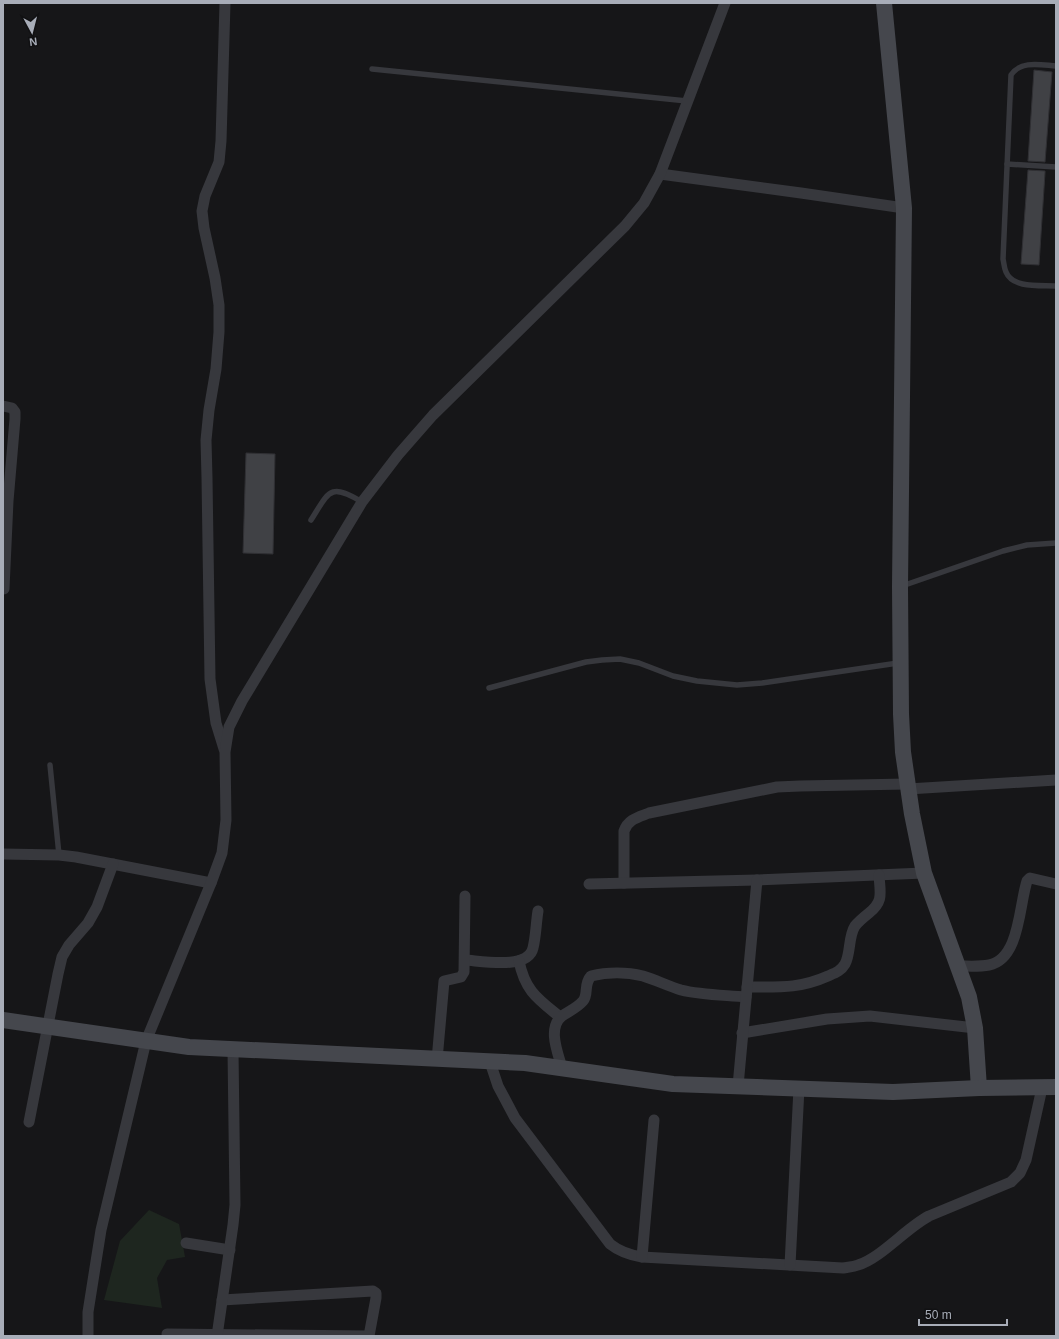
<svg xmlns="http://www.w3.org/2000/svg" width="1059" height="1339" font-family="Helvetica,sans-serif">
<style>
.green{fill:#1e261f}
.building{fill:#404145;stroke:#303034}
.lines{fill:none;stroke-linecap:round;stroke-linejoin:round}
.lane{stroke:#37383d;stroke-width:5.5}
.street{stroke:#37383d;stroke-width:11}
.secondary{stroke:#45474d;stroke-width:16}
</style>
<rect width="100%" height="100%" fill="#161618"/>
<path class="green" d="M149 1210 179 1224 185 1257 167 1260 157 1278 162 1308 104 1300 120 1241Z"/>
<g class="building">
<path d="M1034 70 1052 72 1045 162 1028 161Z"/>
<path d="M1028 170 1045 171V173L1039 265 1021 264Z"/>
<path d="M246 453 275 454 273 554 243 553Z"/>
</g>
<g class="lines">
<g class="lane">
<path d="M1056 66C1041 65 1021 60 1011 75L1003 259C1004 263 1004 268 1006 272 1013 289 1041 285 1056 286"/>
<path d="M372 69 687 101"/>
<path d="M1007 164 1056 167"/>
<path d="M311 520C329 492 329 482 362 502"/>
<path d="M902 586 1003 551 1027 545 1056 543"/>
<path d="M489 688 586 662 602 660 620 659 639 663 673 676 697 681 737 685 762 683 898 663"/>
<path d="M50 765 59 855"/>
</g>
<g class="street">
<path d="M660 174 801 193 904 208"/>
<path d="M3 406 12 408 15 412V419L8 501 4 589"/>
<path d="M224 749 216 723 210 679 207 478 206 440 209 410 216 369 219 332V305L215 278 204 228 202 211 205 196 219 162 221 141 225 3"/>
<path d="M908 789 1056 780"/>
<path d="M3 854 59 855 76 857 211 883"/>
<path d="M624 883V831C628 819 639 817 649 813L777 787 800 786 907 784"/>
<path d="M589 884 757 880 924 873"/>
<path d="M465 960C482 961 528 970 533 948 536 936 536 923 538 911"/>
<path d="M519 961C525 991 538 999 560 1017"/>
<path d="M958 966C968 966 979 967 989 965 1020 959 1019 905 1027 881L1030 878 1056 884"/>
<path d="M747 987C778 987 799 989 828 976 835 973 841 971 845 964 851 953 848 937 855 926 859 921 864 917 869 913 884 901 880 893 879 875"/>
<path d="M742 1033 827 1019 870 1016 975 1028"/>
<path d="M437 1060 444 981 461 977 464 972 465 896"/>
<path d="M490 1062 498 1086 515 1118 610 1244C620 1252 629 1255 642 1257L843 1268C848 1267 853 1267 858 1265 881 1258 906 1228 929 1216L1011 1182 1020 1173 1026 1160 1042 1088"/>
<path d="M562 1068C558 1053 547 1028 562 1016 569 1011 577 1008 583 1001 589 994 583 985 591 976 607 972 627 972 643 976 656 980 668 986 681 990 701 995 724 995 746 997"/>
<path d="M738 1086 757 880"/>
<path d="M29 1122 58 974 62 957 69 945 88 923 97 907 113 864"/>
<path d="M186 1243 230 1250"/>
<path d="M642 1257 654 1120"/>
<path d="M790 1265 799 1088"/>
<path d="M222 1300 373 1291 376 1293V1298L369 1336"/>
<path d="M167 1334 369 1336"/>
<path d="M88 1336V1312L101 1230 146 1041 211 883 222 853 226 820 225 752 229 727 242 701 362 502 398 455 433 415 625 226 644 203 660 174 725 3"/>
<path d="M217 1336 233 1225 235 1205 233 1050"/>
</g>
<g class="secondary">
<path d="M884 3 904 208 900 587 901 714 903 752 912 814 924 873 969 997 975 1028 979 1088"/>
<path d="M3 1020 189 1047 525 1063 673 1084 893 1092 979 1088 1056 1087"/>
</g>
</g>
<rect width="1059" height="1339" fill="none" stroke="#a8adb8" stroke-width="8"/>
<g transform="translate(32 32) rotate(173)" stroke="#111113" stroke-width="3" paint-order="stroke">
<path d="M0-3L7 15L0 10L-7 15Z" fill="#a8adb8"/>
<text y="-6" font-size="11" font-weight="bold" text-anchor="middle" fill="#a8adb8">N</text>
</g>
<path d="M919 1319v6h88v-6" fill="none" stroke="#a8adb8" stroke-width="2"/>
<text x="925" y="1319" font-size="12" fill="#a8adb8" stroke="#111113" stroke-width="3" paint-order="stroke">50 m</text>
</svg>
